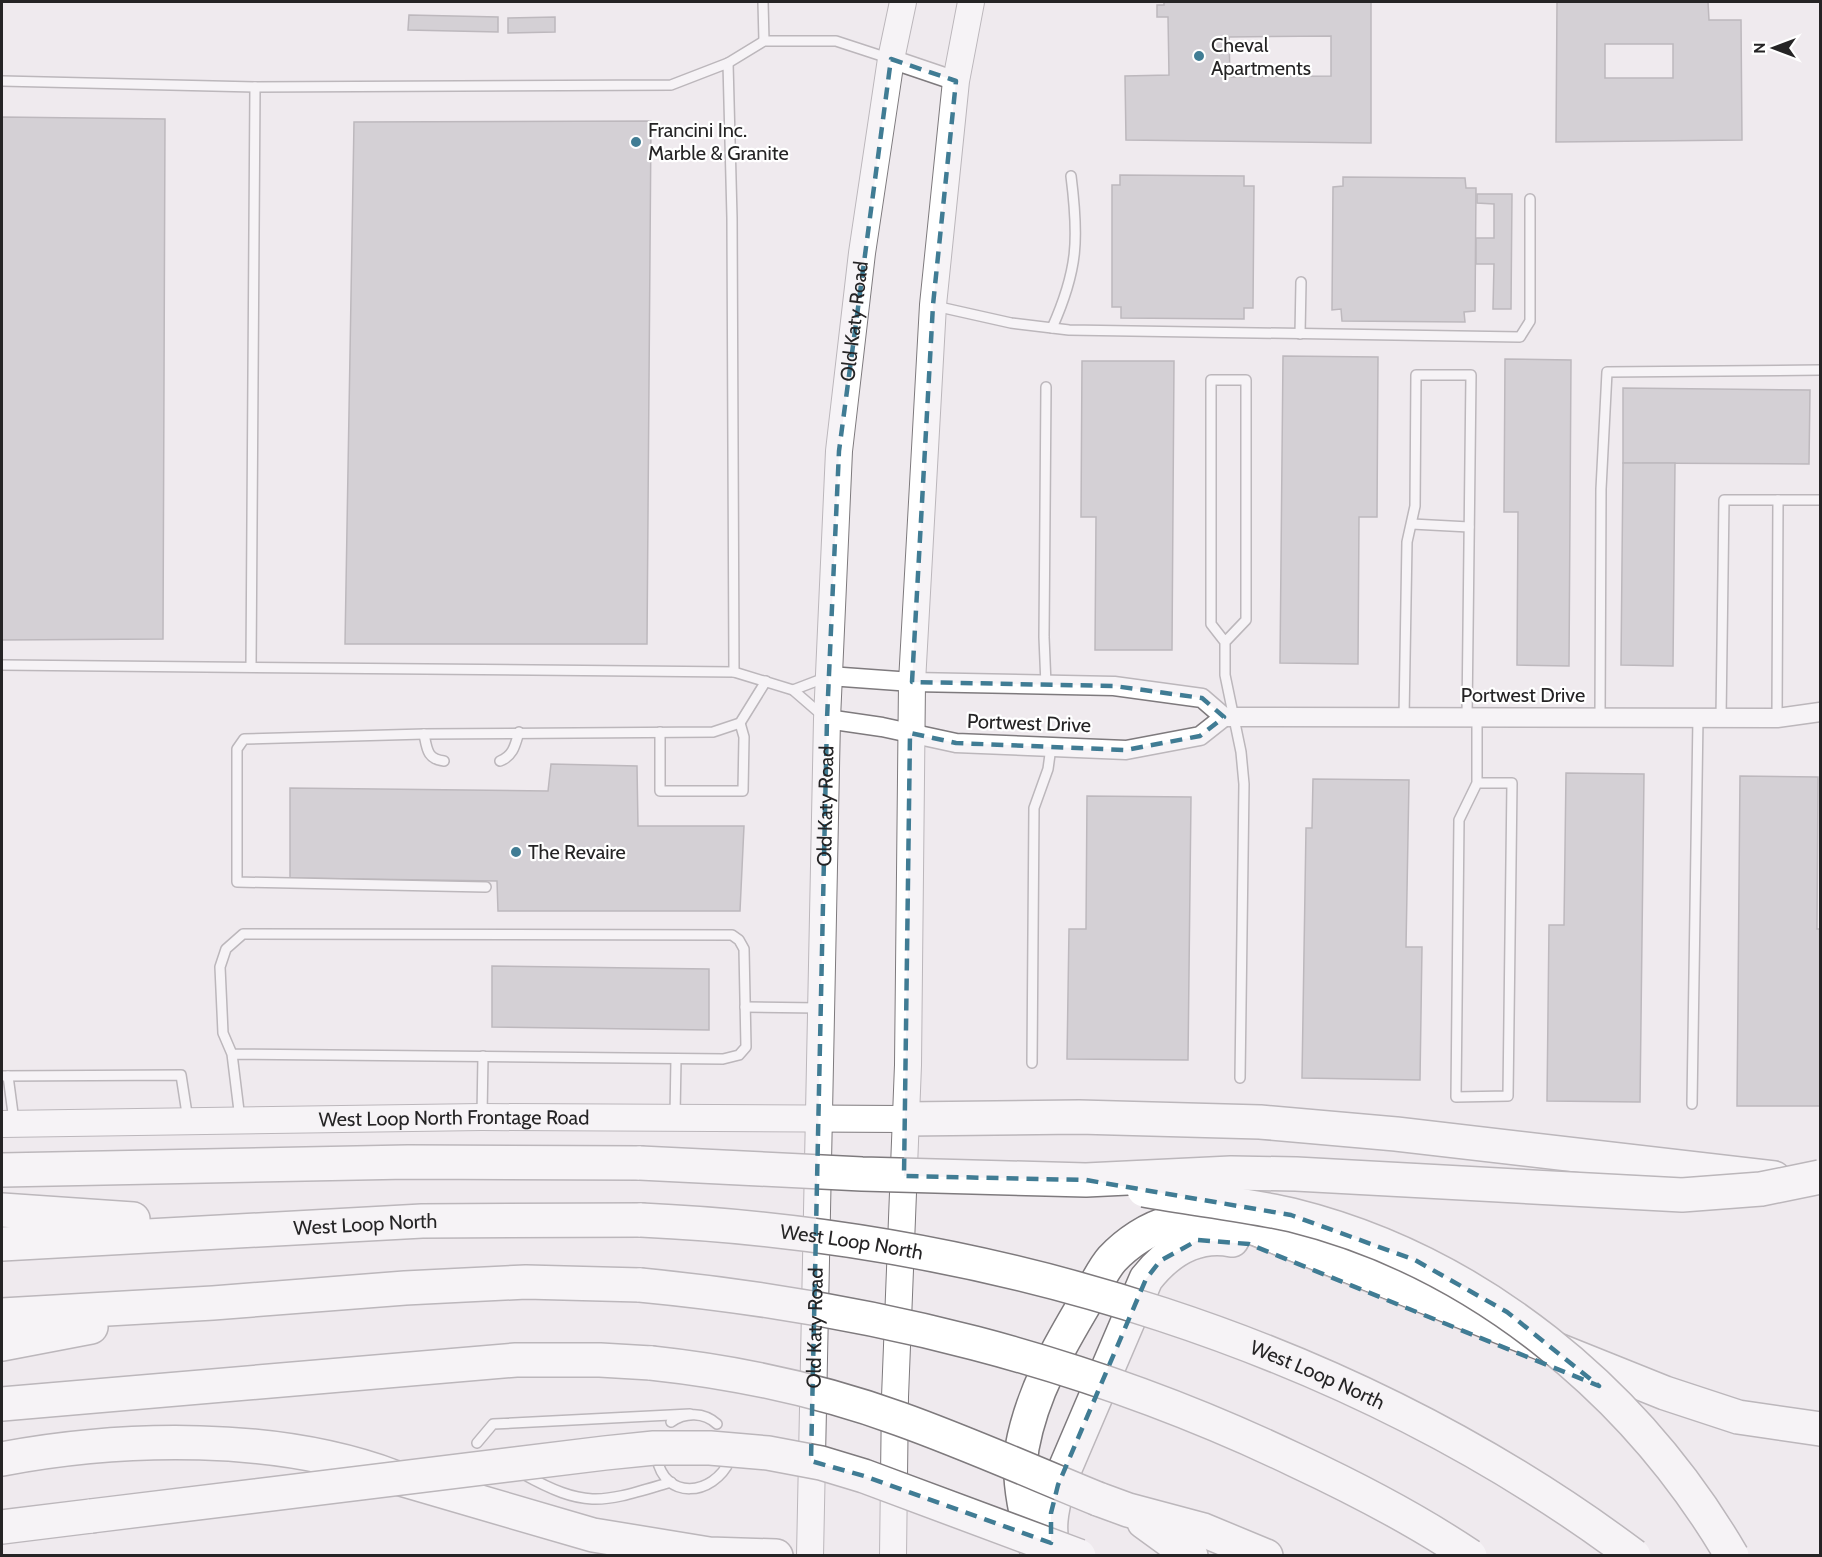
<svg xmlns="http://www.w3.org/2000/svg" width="1822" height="1557" font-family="Cabin,sans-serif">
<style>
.building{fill:#b4b2b6;stroke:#807d81;stroke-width:1.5;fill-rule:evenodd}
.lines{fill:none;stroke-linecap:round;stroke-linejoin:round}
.lane-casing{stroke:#7e7a7d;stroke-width:12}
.street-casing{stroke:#7e7a7d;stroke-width:21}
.secondary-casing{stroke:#7e7a7d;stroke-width:28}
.highway-casing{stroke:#7e7a7d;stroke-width:36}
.lane{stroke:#fff;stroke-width:9}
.street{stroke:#fff;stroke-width:18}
.secondary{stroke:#fff;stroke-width:26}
.highway{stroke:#fff;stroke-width:33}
.highway-bridge-casing{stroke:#7e7a7d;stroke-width:36;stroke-linecap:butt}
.highway-bridge{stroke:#fff;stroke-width:33}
.marked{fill:none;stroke:#407c94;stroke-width:4.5;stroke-dasharray:12 8;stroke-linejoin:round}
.poi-dot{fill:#407c94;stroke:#fff;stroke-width:2}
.labels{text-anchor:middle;stroke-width:4.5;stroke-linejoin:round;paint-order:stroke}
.poi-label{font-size:20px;fill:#252425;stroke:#fff;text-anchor:start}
.street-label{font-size:20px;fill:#252425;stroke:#fff}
</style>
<rect width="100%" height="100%" fill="#efeaee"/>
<g class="building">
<path d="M1164 2H1371V143L1126 140 1125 76 1169 75 1168 17H1157V5H1164ZM1331 36V76L1230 77 1229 37Z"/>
<path d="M1557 2H1708L1709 20H1741L1742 140 1556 142ZM1605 44H1673V78H1605Z"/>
<path d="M409 15 498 17V32L408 30Z"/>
<path d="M555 17V32L508 33V18Z"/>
<path d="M2 117 165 119 163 639 2 640Z"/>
<path d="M651 121 647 644H345L354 122Z"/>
<path d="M1120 175 1244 176V186H1254L1253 308H1244V319L1121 318V307H1112V185H1120Z"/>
<path d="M1343 177 1465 178 1466 188H1476L1475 311 1464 312 1465 322 1342 321 1341 309 1332 310 1333 187 1343 186Z"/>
<path d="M1477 194H1512L1511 309H1493L1494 264H1476V238H1494V204L1477 203Z"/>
<path d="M1283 356 1378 357 1377 517H1359L1358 664 1280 663Z"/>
<path d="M1505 359 1571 360 1569 666 1517 665 1518 512H1504Z"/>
<path d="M1082 361H1174L1172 650H1095L1096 517H1081Z"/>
<path d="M1623 388 1810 390 1809 464 1623 463Z"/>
<path d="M1623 463H1675L1673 666 1621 665Z"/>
<path d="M551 764 637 766 638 826H744L740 911H498L497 881 290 878V788L548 791Z"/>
<path d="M1566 773 1644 774 1640 1102 1547 1101 1549 925H1564Z"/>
<path d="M1740 776 1818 777 1817 929H1820V1106H1737Z"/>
<path d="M1313 779 1409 780 1406 947H1422L1420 1080 1302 1078 1306 828H1312Z"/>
<path d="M1087 796 1191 797 1188 1060 1067 1059 1069 929H1086Z"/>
<path d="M492 966 709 969V1030L492 1027Z"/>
</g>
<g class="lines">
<defs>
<g id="lane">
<path d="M763 2 764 41"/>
<path d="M728 63 764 41H836L891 59"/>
<path d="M2 81 255 87 671 85 728 63 732 218 734 672"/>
<path d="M935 306 1011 323 1069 330 1520 337 1530 321V199"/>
<path d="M1052 328C1078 270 1079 239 1071 176"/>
<path d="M1300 334 1301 282"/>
<path d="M1046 387 1044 637 1046 685"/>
<path d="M1412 524 1469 527"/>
<path d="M1225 642 1246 620V380H1211V624L1225 642V675L1241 752 1244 784 1240 1078"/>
<path d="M2 665 734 672 793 690 823 716"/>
<path d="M251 667 255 87"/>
<path d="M793 690 827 677"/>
<path d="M1404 717 1407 542 1415 506 1416 375H1471L1467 717"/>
<path d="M1477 717V783L1459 820 1456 1097 1508 1096 1512 783H1477"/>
<path d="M1600 718 1601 489 1607 372 1820 370"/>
<path d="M1721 718 1724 500H1820"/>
<path d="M1777 718 1778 500"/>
<path d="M660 732V791H743L744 737 740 723"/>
<path d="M424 734C427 749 427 759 444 761"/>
<path d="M500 761C513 756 515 746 519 732"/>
<path d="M486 887 237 882V749L244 739 424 734 713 732 740 723 766 681"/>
<path d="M745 1007 818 1008"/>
<path d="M232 1054 723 1059 739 1055 746 1047 744 949 739 940 732 935 243 934 226 949 220 967 223 1033 232 1054 240 1119"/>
<path d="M1032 1063 1034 808 1048 769 1051 747"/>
<path d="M2 1076 181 1075 188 1120"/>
<path d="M8 1076 14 1121"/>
<path d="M1692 1104 1698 718"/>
<path d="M482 1115 483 1056"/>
<path d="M675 1115 676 1059"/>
<path d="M671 1422C685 1412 704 1412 717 1424"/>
<path d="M477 1443 493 1424 690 1414"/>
<path d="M657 1458C664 1500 713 1497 730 1460"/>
<path d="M523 1474C588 1510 603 1502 671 1482"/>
</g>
<g id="street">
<path d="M891 59 956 81"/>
<path d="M829 676 912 682 1114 686 1202 698 1224 717 1777 718 1820 712"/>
<path d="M827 719 882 727 956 743 1126 750 1200 736 1224 717"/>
</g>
<g id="secondary">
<path id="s1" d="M2 1124 482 1117 906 1119"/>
<path id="s2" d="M810 1556 827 719 839 451 862 253 891 59 903 2"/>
<path d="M893 1556 895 1397 908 1065 912 682 933 305 956 81 971 2"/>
</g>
<g id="highway">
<path d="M906 1119 1079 1117 1260 1122 1396 1134 1774 1178"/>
<path d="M2 1170 408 1162 640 1163"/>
<path d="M2 1210 133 1219"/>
<path id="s3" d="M2 1244 422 1221 641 1220"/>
<path d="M2 1315 213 1303 405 1288 526 1282 640 1285"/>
<path d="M2 1344 91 1327"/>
<path d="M2 1404 516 1360H600L651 1363"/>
<path d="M2 1459C124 1436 277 1433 394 1477L593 1535 709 1554 776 1556"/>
<path d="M1098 1499 1128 1510 1203 1530 1266 1556"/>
<path d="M1144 1522 1191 1556"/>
<path d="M2 1527 91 1516"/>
<path d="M1039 1556C1027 1525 1017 1480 1022 1448 1032 1392 1060 1345 1088 1298 1096 1285 1103 1269 1112 1259 1127 1243 1149 1228 1170 1223 1198 1215 1229 1223 1256 1229L1665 1393 1738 1417 1820 1429"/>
<path d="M1056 1556C1046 1532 1052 1508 1058 1485L1146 1279C1167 1252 1196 1233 1232 1240"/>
</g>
</defs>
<use href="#lane" class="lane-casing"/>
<use href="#street" class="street-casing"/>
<use href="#secondary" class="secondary-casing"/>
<use href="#highway" class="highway-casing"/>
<use href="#lane" class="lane"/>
<use href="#street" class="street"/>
<use href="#secondary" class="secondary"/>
<use href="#highway" class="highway"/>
<defs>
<g id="highway-bridge">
<path d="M640 1163 862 1174 1086 1180 1231 1173 1296 1174 1682 1195 1761 1189 1820 1177"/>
<path d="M1144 1190C1193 1199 1243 1204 1292 1215 1478 1261 1636 1392 1732 1556"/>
<path id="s4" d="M641 1220C991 1236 1351 1344 1634 1556"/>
<path d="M640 1285C870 1307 1086 1360 1295 1460 1355 1488 1415 1519 1470 1556"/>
<path d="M651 1363C735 1372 820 1390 900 1419 967 1443 1032 1472 1098 1499"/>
<path d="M91 1516 605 1453 654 1448H710L768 1453 821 1463 864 1476 1079 1556"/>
</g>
</defs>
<use href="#highway-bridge" class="highway-bridge-casing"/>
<use href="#highway-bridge" class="highway-bridge"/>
</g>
<path d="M0 0H1822V1557H0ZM891 59 956 81 933 305 912 682 1114 686 1202 698 1224 717 1200 736 1126 750 956 743 910 733 904 1176 1086 1180 1291 1215 1415 1260 1507 1312 1599 1386 1249 1244 1198 1240 1160 1261 1146 1279 1058 1485 1051 1513V1543L864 1476 811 1461 827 719 839 451Z" fill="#efeaee" fill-opacity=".55" fill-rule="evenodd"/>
<path class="marked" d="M891 59 956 81 933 305 912 682 1114 686 1202 698 1224 717 1200 736 1126 750 956 743 910 733 904 1176 1086 1180 1291 1215 1415 1260 1507 1312 1599 1386 1249 1244 1198 1240 1160 1261 1146 1279 1058 1485 1051 1513V1543L864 1476 811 1461 827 719 839 451Z"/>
<g class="poi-dot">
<circle cx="1199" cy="56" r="6"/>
<circle cx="636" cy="142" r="6"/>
<circle cx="516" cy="852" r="6"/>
</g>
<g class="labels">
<g class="poi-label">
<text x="1211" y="52">Cheval<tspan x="1211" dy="23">Apartments</tspan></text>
<text x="648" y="137">Francini Inc.<tspan x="648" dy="23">Marble &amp; Granite</tspan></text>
<text x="528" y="859">The Revaire</text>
</g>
<g class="street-label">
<text dy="7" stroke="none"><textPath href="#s2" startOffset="1236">Old Katy Road</textPath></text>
<text x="1523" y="702">Portwest Drive</text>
<text transform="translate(1029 723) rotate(2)" y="7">Portwest Drive</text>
<text dy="7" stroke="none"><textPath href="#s2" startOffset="750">Old Katy Road</textPath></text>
<text dy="7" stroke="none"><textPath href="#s1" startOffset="452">West Loop North Frontage Road</textPath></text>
<text dy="7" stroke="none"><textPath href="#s3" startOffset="364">West Loop North</textPath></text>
<text dy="7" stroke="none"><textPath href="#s4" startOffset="212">West Loop North</textPath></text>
<text dy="7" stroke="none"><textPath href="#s2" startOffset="228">Old Katy Road</textPath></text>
<text dy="7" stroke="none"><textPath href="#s4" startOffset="698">West Loop North</textPath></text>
</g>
</g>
<rect width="1822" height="1557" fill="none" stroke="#252425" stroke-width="6"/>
<g transform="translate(1774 48) rotate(270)" stroke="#ffffff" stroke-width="4.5" paint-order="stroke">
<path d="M0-4.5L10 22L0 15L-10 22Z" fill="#252425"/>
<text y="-9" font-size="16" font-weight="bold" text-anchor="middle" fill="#252425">N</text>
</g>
</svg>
